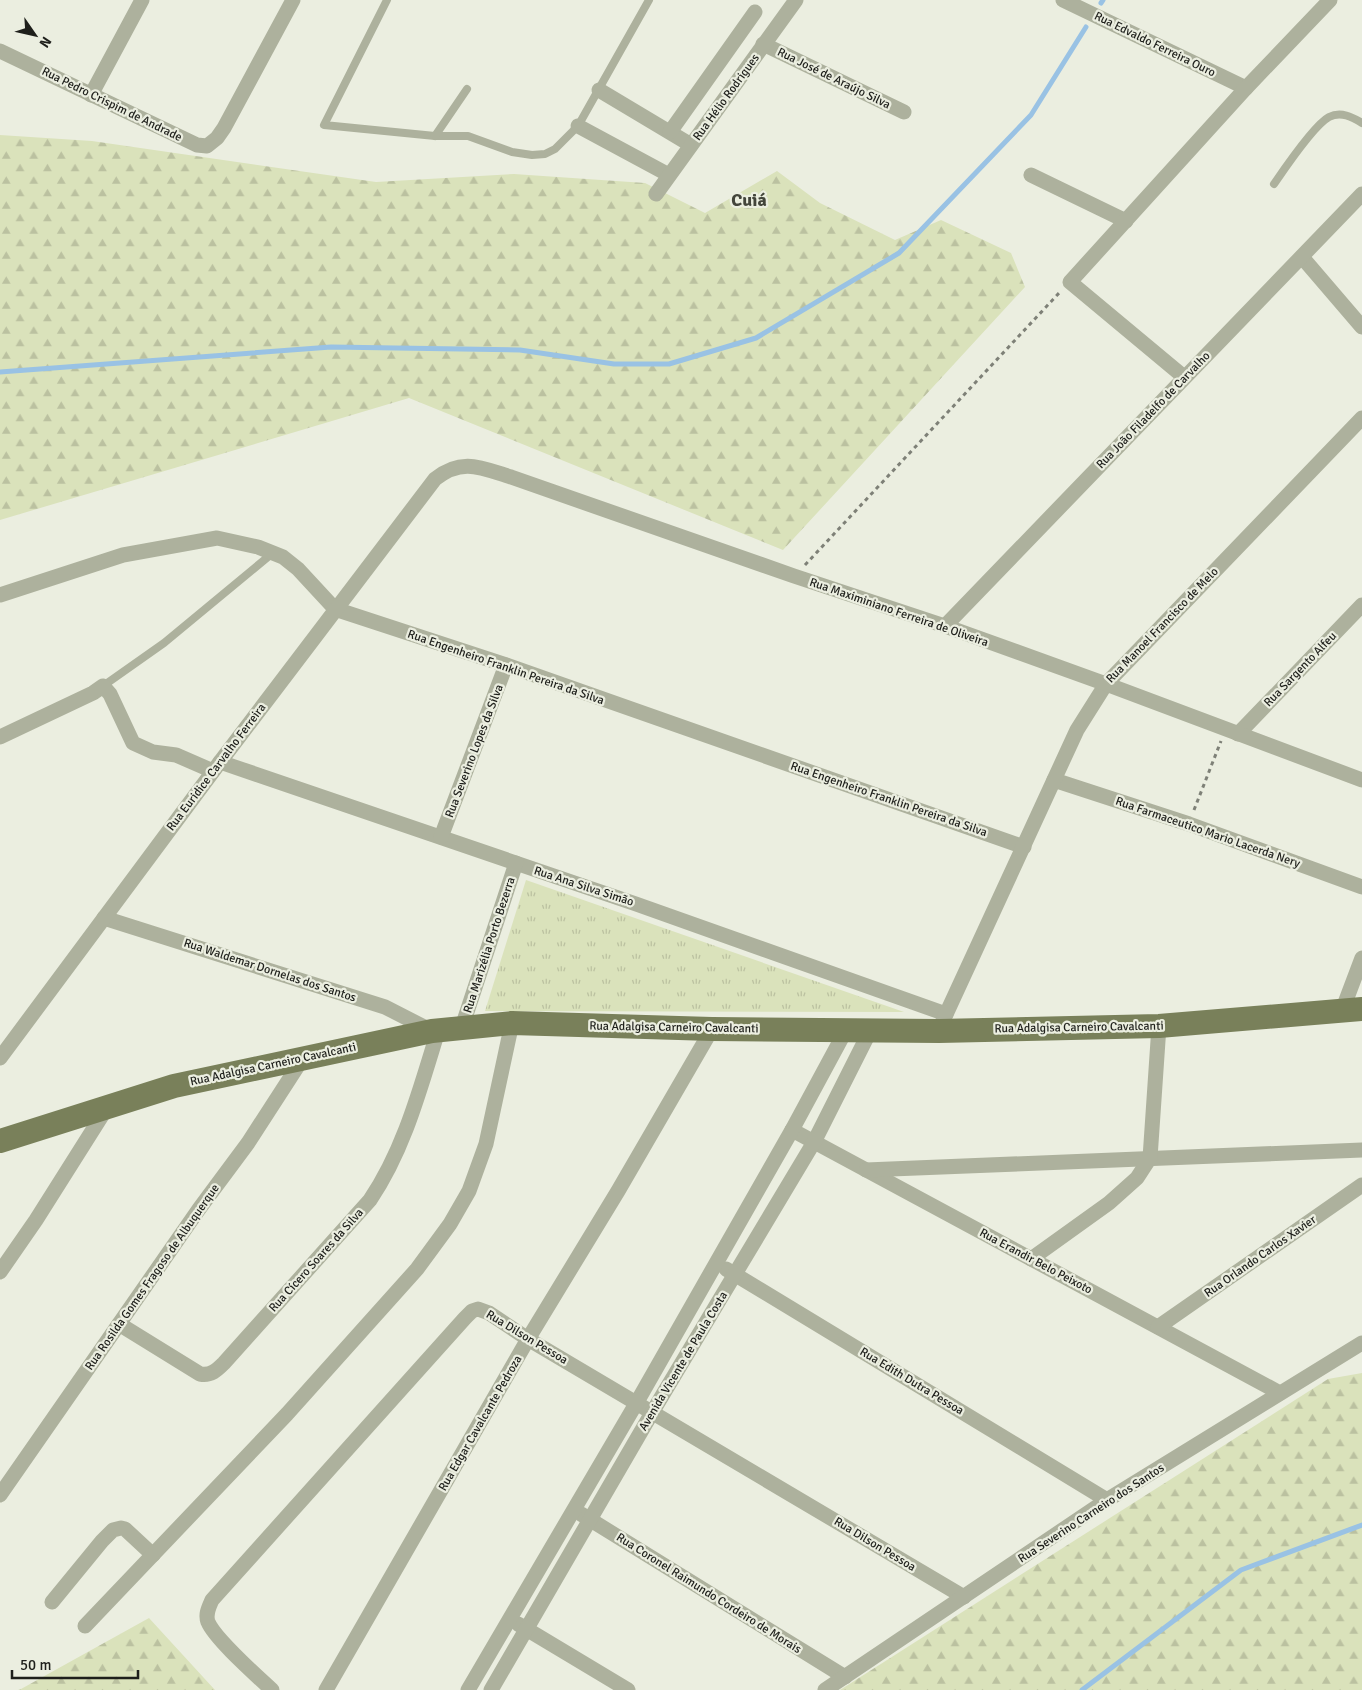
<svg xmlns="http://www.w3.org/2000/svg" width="1362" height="1690" font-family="Signika,sans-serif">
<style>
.grass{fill:url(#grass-tufts)}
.forest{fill:url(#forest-firs)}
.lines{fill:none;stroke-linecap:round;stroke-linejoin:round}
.stream{stroke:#99c2e4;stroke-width:5}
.path{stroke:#7e8077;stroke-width:3;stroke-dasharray:4 4;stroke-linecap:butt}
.service{stroke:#adb19d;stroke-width:8}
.minor{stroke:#adb19d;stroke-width:15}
.primary{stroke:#79805a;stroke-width:24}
.labels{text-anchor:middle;stroke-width:4.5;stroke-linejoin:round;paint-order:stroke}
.street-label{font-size:12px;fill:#1e1f1b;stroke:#ebeee0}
.district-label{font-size:18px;font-weight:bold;fill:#43453b;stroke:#ebeee0}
</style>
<defs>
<pattern id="grass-tufts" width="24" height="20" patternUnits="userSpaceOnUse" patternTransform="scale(1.25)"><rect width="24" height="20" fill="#dae2bb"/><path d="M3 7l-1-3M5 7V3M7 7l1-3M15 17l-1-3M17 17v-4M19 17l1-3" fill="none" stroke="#bbc1a0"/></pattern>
<pattern id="forest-firs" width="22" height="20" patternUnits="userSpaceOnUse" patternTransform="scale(1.25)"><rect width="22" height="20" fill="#dae2bb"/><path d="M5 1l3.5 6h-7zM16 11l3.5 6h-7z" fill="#bbc1a0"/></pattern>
</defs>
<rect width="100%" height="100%" fill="#ebeee0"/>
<path class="grass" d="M526 880 904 1012 485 1011Z"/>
<g class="forest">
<path d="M0 135 92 141 376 182 514 174 645 183 705 213 777 171 820 203 895 240 941 220 1011 253 1025 287 783 550 409 398 0 520Z"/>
<path d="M1362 1373V1690H840L1328 1379Z"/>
<path d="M149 1618 215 1690H18L21 1689Z"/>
</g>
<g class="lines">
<g class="stream">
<path d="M1101 3 1103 0"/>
<path d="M0 372 331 347 520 350 614 364H669L756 338 899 253 1031 115 1086 27"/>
<path d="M1082 1690 1241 1570 1362 1525"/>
</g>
<g class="path">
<path d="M805 565 1060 292"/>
<path d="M1194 810 1221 741"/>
</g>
<g class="service">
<path d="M387 0 324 125 435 136H468L512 152 532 155 545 154 555 149 578 126 649 0"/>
<path d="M435 136 467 89"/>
<path d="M1274 184C1285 168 1314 125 1329 117 1341 111 1352 117 1362 123"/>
<path d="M103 686 164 643 274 552"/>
</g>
<g class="minor">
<path d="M1063 0 1246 88"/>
<path d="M763 44 904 112"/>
<path d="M0 51 197 145 207 146 217 138 224 128 293 0"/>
<path d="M599 90 691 145"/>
<path d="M91 95 142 0"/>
<path d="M578 126 669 175"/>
<path d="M670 132 755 12"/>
<path d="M1031 175 1126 221"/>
<path d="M656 194 796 0"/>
<path d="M1302 257 1362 327"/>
<path d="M1184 377 1070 282 1246 88 1330 0"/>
<path d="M0 595 123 555 217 538 258 547 283 557 298 569 335 609 506 665 1024 847"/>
<path d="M945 626 1362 194"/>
<path d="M1238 734 1362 605"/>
<path d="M0 737 93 693 103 686 110 694 133 743 153 752 176 755 213 771"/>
<path d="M220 762 636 904 946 1014"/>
<path d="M1054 780 1189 824 1362 887"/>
<path d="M441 837 506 665"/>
<path d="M104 918 385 1007 432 1031"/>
<path d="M1342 1011 1362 958"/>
<path d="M942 1023 1077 730 1106 684 1362 418"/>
<path d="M462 1027 516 863"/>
<path d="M0 1058 220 762 435 479C462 457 482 468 511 477L794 576 945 626 1106 684 1362 780"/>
<path d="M792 1130 1280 1393"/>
<path d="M866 1170 1362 1150"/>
<path d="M1031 1259 1109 1203 1137 1178 1150 1158 1159 1026"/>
<path d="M726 1269 1107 1500"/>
<path d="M0 1272 36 1220 108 1106"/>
<path d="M119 1324 200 1374C211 1376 217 1370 224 1363L370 1200C404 1150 420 1089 438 1031"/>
<path d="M1158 1327 1362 1185"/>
<path d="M0 1495 199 1209 248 1143 303 1058"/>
<path d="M581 1514 845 1677"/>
<path d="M52 1602 102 1541 113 1530 121 1528 125 1529 153 1555"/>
<path d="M518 1624 628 1690"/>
<path d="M85 1626 287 1414 417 1269 450 1224 469 1191 486 1144 512 1023"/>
<path d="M272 1690C256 1675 215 1639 208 1622 205 1614 209 1607 212 1600L465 1318 472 1311 478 1309 489 1313 528 1339 964 1597"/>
<path d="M326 1690 528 1339 618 1191 712 1029"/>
<path d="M468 1690 637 1402 792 1130 846 1030"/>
<path d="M491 1690 653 1411 814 1142 870 1031"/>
<path d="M825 1690 1107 1500 1362 1343"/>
</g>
<path class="primary" d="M0 1141 174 1086 432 1031 512 1023 712 1029 939 1031 1159 1026 1362 1009"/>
</g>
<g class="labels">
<g class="street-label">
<text transform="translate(1155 44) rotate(26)" y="4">Rua Edvaldo Ferreira Ouro</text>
<text transform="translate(834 78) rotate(26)" y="4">Rua José de Araújo Silva</text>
<text transform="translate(726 97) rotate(-54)" y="4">Rua Hélio Rodrigues</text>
<text transform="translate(112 104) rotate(26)" y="4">Rua Pedro Crispim de Andrade</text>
<text transform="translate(1153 410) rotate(-46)" y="4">Rua João Filadelfo de Carvalho</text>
<text transform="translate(899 612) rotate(19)" y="4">Rua Maximiniano Ferreira de Oliveira</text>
<text transform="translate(1162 625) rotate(-46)" y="4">Rua Manoel Francisco de Melo</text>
<text transform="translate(506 667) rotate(19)" y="4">Rua Engenheiro Franklin Pereira da Silva</text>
<text transform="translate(1300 669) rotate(-46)" y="4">Rua Sargento Alfeu</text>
<text transform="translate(474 751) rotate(-69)" y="4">Rua Severino Lopes da Silva</text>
<text transform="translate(216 767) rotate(-53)" y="4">Rua Euridice Carvalho Ferreira</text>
<text transform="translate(889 799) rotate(19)" y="4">Rua Engenheiro Franklin Pereira da Silva</text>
<text transform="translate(1208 832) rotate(19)" y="4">Rua Farmaceutico Mario Lacerda Nery</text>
<text transform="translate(584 886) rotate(18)" y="4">Rua Ana Silva Simão</text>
<text transform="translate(489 945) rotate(-72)" y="4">Rua Marizélia Porto Bezerra</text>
<text transform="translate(270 970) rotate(18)" y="4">Rua Waldemar Dornelas dos Santos</text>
<text transform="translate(674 1027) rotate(1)" y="4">Rua Adalgisa Carneiro Cavalcanti</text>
<text transform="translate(1079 1027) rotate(-1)" y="4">Rua Adalgisa Carneiro Cavalcanti</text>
<text transform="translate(273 1064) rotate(-12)" y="4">Rua Adalgisa Carneiro Cavalcanti</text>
<text transform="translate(1260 1256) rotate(-35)" y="4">Rua Orlando Carlos Xavier</text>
<text transform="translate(316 1260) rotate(-48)" y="4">Rua Cícero Soares da Silva</text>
<text transform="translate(1036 1261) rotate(28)" y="4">Rua Erandir Belo Peixoto</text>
<text transform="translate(152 1277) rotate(-55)" y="4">Rua Rosilda Gomes Fragoso de Albuquerque</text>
<text transform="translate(527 1337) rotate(31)" y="4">Rua Dilson Pessoa</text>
<text transform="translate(683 1361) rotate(-59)" y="4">Avenida Vicente de Paula Costa</text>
<text transform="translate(912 1381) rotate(31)" y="4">Rua Edith Dutra Pessoa</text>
<text transform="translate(480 1423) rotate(-60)" y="4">Rua Edgar Cavalcante Pedroza</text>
<text transform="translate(1091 1513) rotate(-33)" y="4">Rua Severino Carneiro dos Santos</text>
<text transform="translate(875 1544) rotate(31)" y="4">Rua Dilson Pessoa</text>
<text transform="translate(709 1593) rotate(32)" y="4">Rua Coronel Raimundo Cordeiro de Morais</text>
</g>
<g class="district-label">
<text x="749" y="206">Cuiá</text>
</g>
</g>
<g transform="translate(35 35) rotate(124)" stroke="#ebeee0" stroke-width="4" paint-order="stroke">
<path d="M0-4L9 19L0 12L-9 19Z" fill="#1e1f1b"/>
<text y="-8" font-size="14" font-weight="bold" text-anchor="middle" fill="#1e1f1b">N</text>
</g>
<path d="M12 1670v8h126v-8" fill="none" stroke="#1e1f1b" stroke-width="2.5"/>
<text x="20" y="1670" font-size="15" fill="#1e1f1b" stroke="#ebeee0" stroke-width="4" paint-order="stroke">50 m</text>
</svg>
